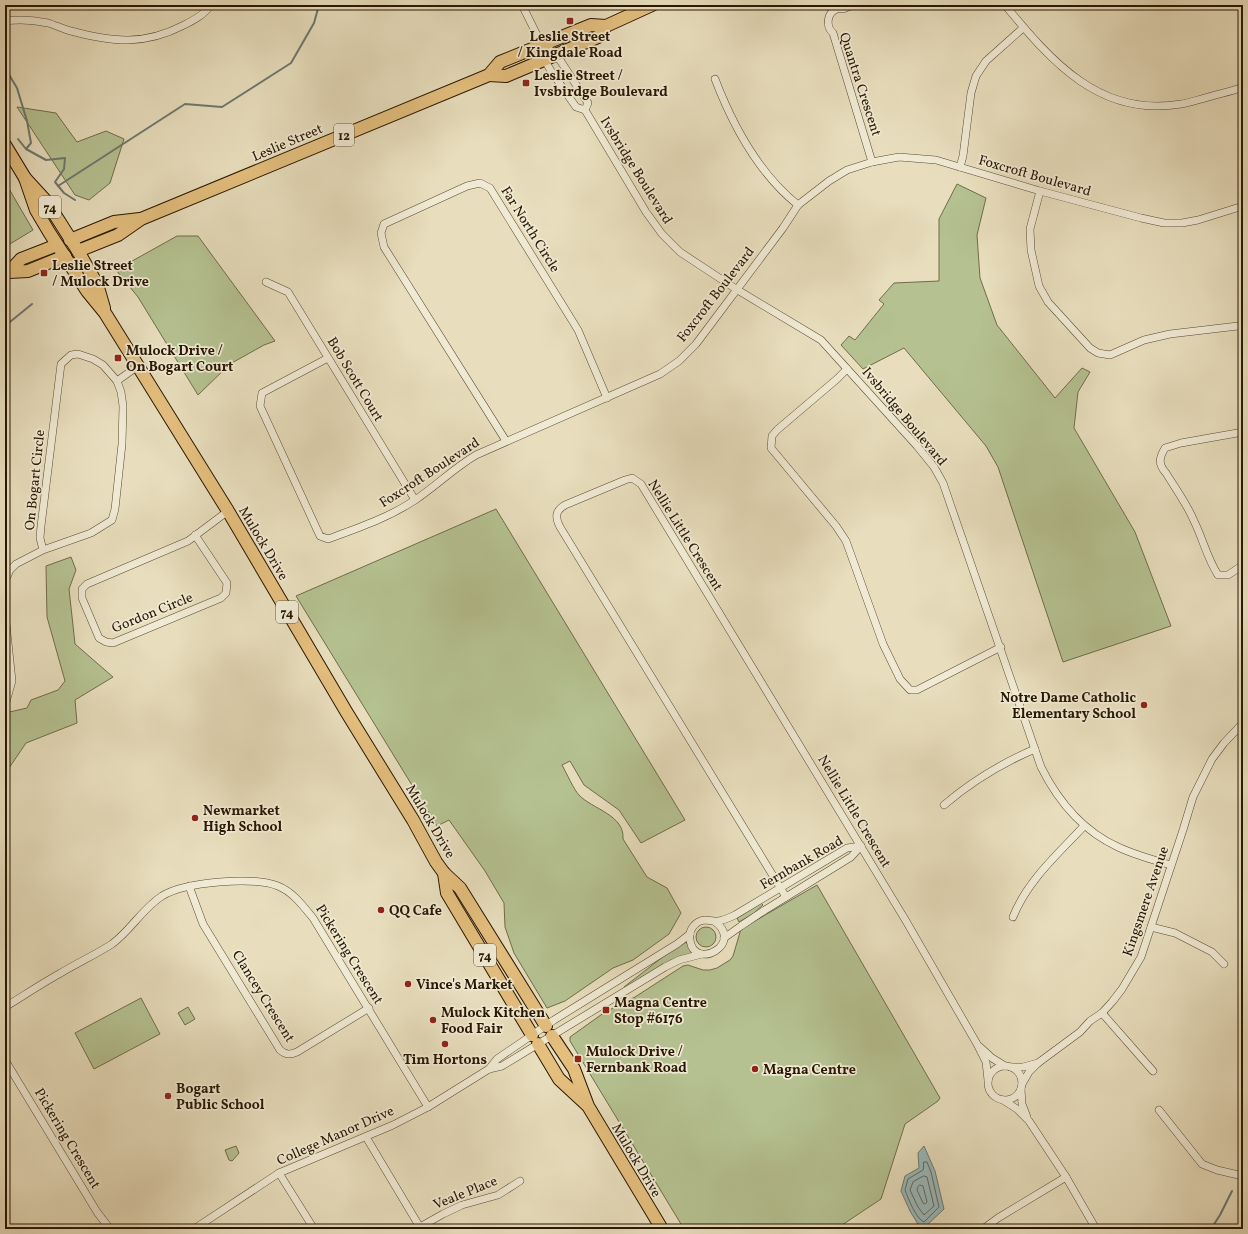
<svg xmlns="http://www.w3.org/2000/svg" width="1248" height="1234" font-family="Vollkorn,serif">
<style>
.green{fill:#b5c191;stroke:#6f6c4a}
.water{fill:#9bb9bb;stroke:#6d7871}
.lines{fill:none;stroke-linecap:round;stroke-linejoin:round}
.shore{stroke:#62685e;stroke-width:1}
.stream{stroke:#6d7871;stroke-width:2}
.street-casing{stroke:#594931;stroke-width:8}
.primary-casing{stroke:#291702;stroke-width:14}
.street{stroke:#f0ead4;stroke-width:7}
.primary{stroke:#e4bf7e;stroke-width:12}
.poi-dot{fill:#8f2418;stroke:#f0ead4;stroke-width:1.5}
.labels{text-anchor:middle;stroke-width:3.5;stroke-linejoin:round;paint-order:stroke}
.shield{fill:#f0ead4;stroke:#655641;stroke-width:1}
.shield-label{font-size:13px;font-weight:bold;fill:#291702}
.poi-label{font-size:14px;font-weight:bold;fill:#291702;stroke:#f0ead4;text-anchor:start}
.street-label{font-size:14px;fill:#291702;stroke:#f0ead4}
</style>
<rect width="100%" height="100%" fill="#e8debd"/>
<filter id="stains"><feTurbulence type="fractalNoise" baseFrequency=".005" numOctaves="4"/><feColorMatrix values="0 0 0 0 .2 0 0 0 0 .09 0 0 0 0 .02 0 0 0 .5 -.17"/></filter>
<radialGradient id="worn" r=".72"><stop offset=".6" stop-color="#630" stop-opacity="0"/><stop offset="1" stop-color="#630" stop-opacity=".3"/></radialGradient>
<g class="green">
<path d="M17 107 56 113 77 142 106 131 124 139 110 183 89 200 75 195Z"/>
<path d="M5 182 33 230 5 247Z"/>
<path d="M957 184 986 198 977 235 980 278 997 325 1055 398 1082 368 1090 372 1078 392 1074 428 1135 532 1171 626 1063 662 998 467 986 446 904 348 863 369 841 345 849 336 855 340 884 304 879 300 894 283 939 281V219Z"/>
<path d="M177 236H198L275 341 264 345 230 364 198 395 138 297 116 270Z"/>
<path d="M496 509 685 820 641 843 619 810 584 785 570 761 562 765C566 772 574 790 579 795 592 809 625 815 623 839L647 877 667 888 681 913 669 934 633 960 613 968 565 1001 547 1008 514 953 505 927 504 903 485 871 449 820 437 826 296 596Z"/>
<path d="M71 557 76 570 69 589 75 644 113 677 75 700 77 723 26 743 5 774V713L27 708 31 700 58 690 65 681 47 617 46 566Z"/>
<path d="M817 885 940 1098 938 1101 905 1124 881 1199 836 1229H684L570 1041V1037L605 1012 635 997 683 966 688 965 703 970H710L717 968 730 960 733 956 741 929Z"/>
<path d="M761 903 763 905 754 913 739 922 737 918Z"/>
<circle cx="706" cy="937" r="10"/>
<path d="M686 942 692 952 691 954 671 960 625 988 624 987 664 956Z"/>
<path d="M141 998 160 1034 94 1069 75 1033Z"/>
<path d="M188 1007 195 1019 185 1025 178 1013Z"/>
<path d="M236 1146 239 1153 232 1161 229 1160 225 1150Z"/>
</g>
<path class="water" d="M924 1146 935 1171 944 1209 925 1227 918 1224 910 1211 901 1191 905 1176 919 1168 918 1153Z"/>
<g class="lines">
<g class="shore">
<path d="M924 1162H927L931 1172 939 1207 924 1222C916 1219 908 1198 905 1190L908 1179 923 1170Z"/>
<path d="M924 1176 927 1177 934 1206 924 1215 918 1207 910 1190 913 1182Z"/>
<path d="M920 1185 923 1186 927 1202 925 1204 923 1203 917 1190 918 1187Z"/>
</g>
<g class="stream">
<path d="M5 27 9 56 8 73 17 88 27 121 31 143 26 149"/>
<path d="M18 139 26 149 46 160 65 158 64 169 55 182 64 193 75 200"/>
<path d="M58 186 185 104 222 107 291 63 314 23 319 5"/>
<path d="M5 326 32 304"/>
<path d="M1211 1229 1220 1215 1232 1191"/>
</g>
<defs>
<g id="street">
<path d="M522 5 542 45 556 54 588 103 585 110"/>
<path d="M853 5C850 6 846 8 843 9 838 9 842 7 837 9 826 13 826 27 833 33L872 162"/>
<path d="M1005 5C1051 61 1100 118 1181 104 1189 103 1197 100 1205 98 1217 94 1230 92 1243 87"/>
<path d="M5 21C19 19 34 20 48 23 55 25 63 29 71 31 112 42 144 46 184 25 192 21 206 14 210 5"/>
<path d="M542 45 544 59 551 71 576 107 585 110 646 212 662 234 680 252 736 289 821 340 917 446 934 467 943 483 1041 767C1058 801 1083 831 1118 847 1135 855 1153 860 1171 865"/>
<path d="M715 79C733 126 758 173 798 205"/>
<path d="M960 167 963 156 971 93 976 76 986 61 1023 28"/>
<path d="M1040 191 1030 229 1031 250 1039 286 1048 302 1090 348 1098 353 1110 355 1144 340 1170 334 1238 326 1243 325"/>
<path d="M266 282 288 292 415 500"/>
<path d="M328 358 262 393 260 406 320 536 328 539C358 528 388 518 415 500 436 486 454 468 476 455L660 374 679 361 696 344 783 228 798 205 829 181 847 170 872 162 899 157 936 160 1040 191 1141 218 1164 223H1182L1198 220 1243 206"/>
<path d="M847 369 837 379 777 430 772 436 771 448 836 526 846 541 883 644 900 679 910 690H917L1001 647"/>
<path d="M117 381 138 366"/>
<path d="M1243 432 1181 443 1165 448C1159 458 1158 464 1166 473 1175 488 1187 504 1194 521 1203 539 1207 558 1218 575H1228L1243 565"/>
<path d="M506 441 384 247 381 233 384 224 467 186 480 183 490 188 578 330 607 398"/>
<path d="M195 535 227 583 226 593 221 598 113 643 106 642 99 638 82 598V589L87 584 188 541 228 511"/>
<path d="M5 581 10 570 16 564 43 550 91 533 112 520 115 509 122 444 123 406 121 392 117 381 103 365 93 359 78 354 71 355 61 364 41 526 40 538 43 550"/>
<path d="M5 614 12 681 6 702"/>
<path d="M944 805C971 782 1002 763 1035 749"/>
<path d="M189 886 203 924 280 1050C286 1055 290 1055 297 1052L369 1008"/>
<path d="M786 897 560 527C555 517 555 511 565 505L625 480 632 478 641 484 906 921 977 1044 986 1062 988 1080"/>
<path d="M1013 917C1027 881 1058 854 1084 826"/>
<path d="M714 921C746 943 694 972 690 940 688 930 695 921 705 920 708 920 711 921 714 921 721 922 729 918 735 915L847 848 861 846"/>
<path d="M1151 927 1175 933 1212 952 1224 964"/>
<path d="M724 938 741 926 765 910 851 857 861 846"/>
<path d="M5 1007C23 996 41 984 59 974 77 963 95 955 112 944 131 930 142 909 162 896 185 882 253 876 278 886 293 892 303 906 313 918L428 1107"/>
<path d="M1102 1013 1153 1071"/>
<path d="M980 1047 992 1058 1005 1066"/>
<path d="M5 1060 97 1212 110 1229"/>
<circle cx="1005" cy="1083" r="17"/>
<path d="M1011 1067H1023L1038 1063"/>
<path d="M489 1069 497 1059 554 1020 677 944 690 934"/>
<path d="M1022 1084 1029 1072 1038 1063 1080 1032 1090 1021 1102 1013 1112 1002 1122 989 1141 957 1183 830 1193 797 1212 759 1224 743 1243 723"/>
<path d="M1021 1089 1022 1104 1027 1117"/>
<path d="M1003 1100 1017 1109 1029 1121 1066 1177 1096 1229"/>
<path d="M1159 1110 1202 1164 1217 1170 1243 1176"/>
<path d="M366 1137 421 1229"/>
<path d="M279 1173 314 1229"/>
<path d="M420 1227 443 1214 462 1205 498 1195 520 1181"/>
<path d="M194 1229 279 1173 393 1125 428 1107 489 1069 502 1066 525 1052 665 967 679 960 702 954"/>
<path d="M983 1229 998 1218 1066 1177"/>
</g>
<g id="primary">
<path d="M489 75 506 76 598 37 606 26 652 5"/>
<path d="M5 145 25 178 47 202 78 251 97 284 104 308"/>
<path d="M25 178 36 210 49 232 87 291 105 313 228 511 347 713 413 820 436 862 444 873 460 888 546 1026"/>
<path d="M70 240 114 222 140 219"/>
<path d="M78 251 118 235 141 219 489 75 500 62 591 25 606 26"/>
<path d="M9 272 21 259 57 245"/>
<path d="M5 273 9 272 28 271 65 256"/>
<path d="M444 873 447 893 532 1035"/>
<path d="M552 1036 574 1069 588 1106 662 1229"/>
<path d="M538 1044 559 1079 586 1104"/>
</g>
</defs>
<use href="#street" class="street-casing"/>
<use href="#primary" class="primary-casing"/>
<use href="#street" class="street"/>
<use href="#primary" class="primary"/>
</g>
<g class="poi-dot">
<rect x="566" y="17" width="8" height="8" rx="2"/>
<rect x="522" y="79" width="8" height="8" rx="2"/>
<rect x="40" y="269" width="8" height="8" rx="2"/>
<rect x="114" y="354" width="8" height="8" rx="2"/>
<circle cx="1144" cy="705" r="4"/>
<circle cx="195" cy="818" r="4"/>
<circle cx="381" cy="910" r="4"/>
<circle cx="408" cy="984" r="4"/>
<rect x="602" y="1006" width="8" height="8" rx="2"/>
<circle cx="433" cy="1020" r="4"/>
<circle cx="445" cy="1044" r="4"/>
<rect x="574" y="1055" width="8" height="8" rx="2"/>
<circle cx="755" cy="1069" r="4"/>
<circle cx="168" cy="1096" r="4"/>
</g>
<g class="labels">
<g class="shield">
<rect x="334" y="124" width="20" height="22" rx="3"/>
<rect x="39" y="196" width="22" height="22" rx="3"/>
<rect x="276" y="601" width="22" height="22" rx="3"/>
<rect x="474" y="944" width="22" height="22" rx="3"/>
</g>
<g class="shield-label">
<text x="344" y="140">12</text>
<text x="50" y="212">74</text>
<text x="287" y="617">74</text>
<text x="485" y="960">74</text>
</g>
<g class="poi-label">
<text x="570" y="41" text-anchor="middle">Leslie Street<tspan x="570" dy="16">/ Kingdale Road</tspan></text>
<text x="534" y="80">Leslie Street /<tspan x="534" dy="16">Ivsbirdge Boulevard</tspan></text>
<text x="52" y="270">Leslie Street<tspan x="52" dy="16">/ Mulock Drive</tspan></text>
<text x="126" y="355">Mulock Drive /<tspan x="126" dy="16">On Bogart Court</tspan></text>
<text x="1136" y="702" text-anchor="end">Notre Dame Catholic<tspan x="1136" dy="16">Elementary School</tspan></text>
<text x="203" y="815">Newmarket<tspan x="203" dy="16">High School</tspan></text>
<text x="389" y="915">QQ Cafe</text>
<text x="416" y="989">Vince's Market</text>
<text x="614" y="1007">Magna Centre<tspan x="614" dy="16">Stop #6176</tspan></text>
<text x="441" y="1017">Mulock Kitchen<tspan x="441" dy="16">Food Fair</tspan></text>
<text x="586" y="1056">Mulock Drive /<tspan x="586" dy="16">Fernbank Road</tspan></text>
<text x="445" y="1064" text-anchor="middle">Tim Hortons</text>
<text x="763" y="1074">Magna Centre</text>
<text x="176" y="1093">Bogart<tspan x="176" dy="16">Public School</tspan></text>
</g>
<g class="street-label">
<text transform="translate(861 84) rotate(72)" y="5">Quantra Crescent</text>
<text transform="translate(287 142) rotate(-23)" y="5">Leslie Street</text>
<text transform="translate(637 170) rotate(58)" y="5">Ivsbridge Boulevard</text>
<text transform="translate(1035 175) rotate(16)" y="5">Foxcroft Boulevard</text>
<text transform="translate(531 229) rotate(58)" y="5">Far North Circle</text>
<text transform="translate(715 294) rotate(-52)" y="5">Foxcroft Boulevard</text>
<text transform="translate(356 379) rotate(59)" y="5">Bob Scott Court</text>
<text transform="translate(905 416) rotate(50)" y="5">Ivsbridge Boulevard</text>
<text transform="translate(429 472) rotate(-33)" y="5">Foxcroft Boulevard</text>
<text transform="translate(34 480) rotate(-84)" y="5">On Bogart Circle</text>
<text transform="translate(686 535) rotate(58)" y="5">Nellie Little Crescent</text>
<text transform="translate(264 543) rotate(59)" y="5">Mulock Drive</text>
<text transform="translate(152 612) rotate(-22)" y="5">Gordon Circle</text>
<text transform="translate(855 811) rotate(59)" y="5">Nellie Little Crescent</text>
<text transform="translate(431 821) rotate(59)" y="5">Mulock Drive</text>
<text transform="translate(801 862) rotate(-30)" y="5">Fernbank Road</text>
<text transform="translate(1145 901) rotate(-71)" y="5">Kingsmere Avenue</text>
<text transform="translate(350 954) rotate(58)" y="5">Pickering Crescent</text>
<text transform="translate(264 996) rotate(58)" y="5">Clancey Crescent</text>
<text transform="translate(335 1135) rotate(-24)" y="5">College Manor Drive</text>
<text transform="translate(68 1138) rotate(59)" y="5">Pickering Crescent</text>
<text transform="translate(637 1160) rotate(59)" y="5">Mulock Drive</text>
<text transform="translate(465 1192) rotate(-22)" y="5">Veale Place</text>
</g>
</g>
<rect width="1248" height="1234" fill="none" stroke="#e8debd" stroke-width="20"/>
<rect x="6" y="6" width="1236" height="1222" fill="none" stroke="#291702" stroke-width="2"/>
<rect x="10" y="10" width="1228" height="1214" fill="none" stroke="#291702"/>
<rect width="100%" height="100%" filter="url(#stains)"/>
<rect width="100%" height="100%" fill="url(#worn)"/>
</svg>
